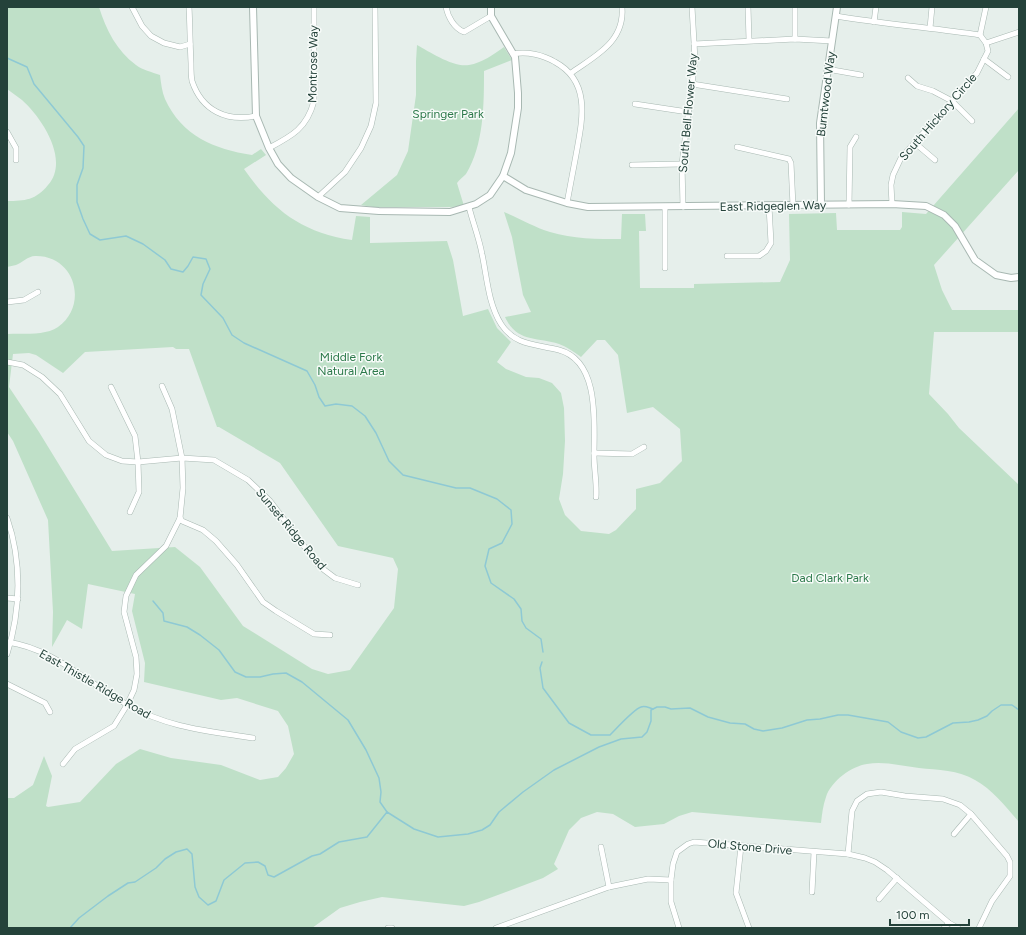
<svg xmlns="http://www.w3.org/2000/svg" width="1026" height="935" font-family="Figtree,sans-serif">
<style>
.green{fill:#bfe0c8;fill-rule:evenodd}
.lines{fill:none;stroke-linecap:round;stroke-linejoin:round}
.stream{stroke:#8ec9d4;stroke-width:1.5}
.minor-casing{stroke:#a8b8b2;stroke-width:6}
.tertiary-casing{stroke:#a8b8b2;stroke-width:8}
.minor{stroke:#fff;stroke-width:5}
.tertiary{stroke:#fff;stroke-width:6}
.labels{text-anchor:middle;stroke-width:3;stroke-linejoin:round;paint-order:stroke}
.street-label{font-size:12px;fill:#24423a;stroke:#f7fbf9}
.park-label{font-size:12px;fill:#2d7a4b;stroke:#f7fbf9}
</style>
<rect width="100%" height="100%" fill="#e6efeb"/>
<g class="green">
<path d="M7 7H99C106 30 117 51 136 65 142 70 152 72 160 75 161 83 162 92 165 99 182 136 214 149 252 155L261 149 266 155 244 169C273 210 301 232 352 240L356 216 370 217V243L447 241 453 260 463 316 488 309 497 328 511 342 497 362 506 369 526 377 539 378 552 383 561 393 564 408 565 441 563 474 559 499 565 515 581 531 609 534 616 530 636 509V489L660 483 682 461 680 429 653 407 627 413 618 355 605 340H597L581 357C574 352 567 347 559 344 537 337 517 343 505 317L531 312 523 295 512 237 504 212C519 218 534 227 550 232 573 239 597 239 621 239L622 214H645L646 231H639L640 288H694V284L780 282 790 260 789 214 836 213 837 230H900L902 227V212L926 214 1019 108V170L934 265 942 290 952 310H1019V332H934L929 394 948 414 959 428 1019 485V822C1006 807 992 789 975 780 959 770 937 770 919 768 902 766 884 761 867 764 852 766 831 781 826 797 823 805 822 814 821 823L692 812 679 816 664 824 635 827 613 814 597 812 581 818 569 830 554 864 558 869 543 878 479 902 464 906 382 897 360 902 340 908 312 928H7V798H14L33 785 44 756 52 776 46 806 48 807 80 802 116 764 140 749 171 758 221 765 260 780 278 777 286 768 294 754 288 726 278 711 237 698 221 700 144 682 145 663 132 611 135 594 88 584 82 629 67 620 52 647 53 612 48 520 13 441 7 432V334C23 333 45 336 58 327 89 305 75 255 35 256 28 256 22 263 16 265 13 266 10 266 7 267V201C25 201 36 200 48 185 70 160 42 118 22 100 17 96 12 93 7 89ZM173 347 176 349H189L217 427H219L280 463 338 546 393 558 398 569 394 608 350 670 328 674 312 669 243 626 200 567 175 547 112 551 39 432 9 387 13 354 29 353 36 355 63 373 85 352Z"/>
<path d="M417 45C430 52 454 68 469 65 482 63 494 54 504 47L512 60 484 71C484 104 484 145 466 174 463 177 459 180 457 183L464 206 451 207H373L361 205 397 175 408 151 416 95V61Z"/>
</g>
<g class="lines">
<g class="stream">
<path d="M7 58 27 67 34 84 78 137 84 146 83 168 77 185V202L83 219 90 234 100 240 126 236 143 244 165 260 171 269 183 272 188 266 193 257 206 259 210 269 203 284 201 295 223 318 232 335 244 343 307 371 315 385 319 397 325 406 336 404 352 406 365 416 376 433 389 461 403 475 456 488H470L497 499 511 510 512 524 502 543 489 549 485 566 491 583 514 599 521 609 522 621 526 628 541 639 543 652"/>
<path d="M153 601 163 613 164 621 187 627 200 635 219 650 235 672 246 677H260L273 674 286 673 302 682 348 720 366 750 379 778 381 792 380 802 387 812"/>
<path d="M542 662 540 668 543 688 569 723 591 735H610C616 729 634 709 641 707 645 705 649 708 653 709"/>
<path d="M1019 740V749"/>
<path d="M70 928 79 918 108 896 128 883 135 882 156 868 165 859 176 852 187 849 192 854 195 887 199 897 208 905 216 901 224 880 245 863 258 862 265 866 268 875 274 877 312 856 320 854 339 842 367 837 387 812 414 829 438 837 468 834 482 830 490 825 499 812 523 792 554 770 599 747 621 739 642 737 647 732 651 721V710L657 707H665L671 709 690 708 708 717 730 723 745 724 754 729 763 731 782 728 807 720 820 719 838 715H848L888 722 901 732 918 738 926 737 953 723 969 722 978 720 987 716 992 711 1001 705H1012L1019 710"/>
</g>
<defs>
<g id="minor">
<path d="M132 7 142 26 151 36 164 43 180 47 190 44"/>
<path d="M189 7C190 26 190 44 191 63 191 69 191 76 192 81 202 111 227 122 256 116"/>
<path d="M446 7C448 17 454 28 464 32L491 16"/>
<path d="M748 7 749 40"/>
<path d="M836 16C884 24 932 28 980 35L986 43 988 51 977 73 901 158 893 175 891 185 892 204"/>
<path d="M874 22 876 7"/>
<path d="M930 28 932 7"/>
<path d="M980 35 986 7"/>
<path d="M795 39V7"/>
<path d="M986 43 1019 32"/>
<path d="M694 44 795 39 832 41"/>
<path d="M513 54C527 51 543 55 555 62 592 82 582 121 576 155 573 171 570 187 567 203"/>
<path d="M984 59 1008 77"/>
<path d="M827 69 861 75"/>
<path d="M571 73C595 56 625 42 622 7"/>
<path d="M908 78 917 86 933 91 952 101 972 121"/>
<path d="M692 84 787 99"/>
<path d="M635 104 688 112"/>
<path d="M7 132 16 148V160"/>
<path d="M915 143 935 160"/>
<path d="M737 147 789 159 791 163 793 206"/>
<path d="M269 148C292 136 307 128 314 101V7"/>
<path d="M632 165 682 164"/>
<path d="M318 197 345 172 361 148 371 126 376 103 375 7"/>
<path d="M849 205 850 147 856 137"/>
<path d="M469 207C473 223 479 238 482 254 487 277 488 303 501 324 515 346 536 344 559 350 600 361 594 423 594 455 594 469 597 483 596 497"/>
<path d="M683 207 682 164 695 60 692 7"/>
<path d="M727 256H759L766 251 771 243 769 206"/>
<path d="M665 268V207"/>
<path d="M7 302 24 300 38 292"/>
<path d="M7 362 23 365 42 377 60 394 89 441 106 455 122 461 138 462 182 458 214 460 248 480 270 501 319 566 335 578 358 585"/>
<path d="M111 387 135 436 138 462 139 492 130 512"/>
<path d="M594 453 632 454 644 447"/>
<path d="M7 518C22 561 21 610 7 654"/>
<path d="M180 518 182 521 203 530 216 541 237 565 263 602 276 611 314 634 330 635"/>
<path d="M7 598 18 599"/>
<path d="M7 642C53 648 89 684 128 705 168 728 209 731 253 738"/>
<path d="M7 684 45 703 50 712"/>
<path d="M63 764 75 749 114 726 127 705 134 690 137 674 136 657 124 612 126 596 136 575 166 546 180 518 183 488 182 458 172 409 162 386"/>
<path d="M954 834 971 814"/>
<path d="M741 846 736 893 749 928"/>
<path d="M601 847 609 887"/>
<path d="M848 854 852 811 857 801 867 794 881 792 905 796 943 799 960 805 971 814 1007 856 1010 862V876L992 901 979 928"/>
<path d="M812 892 814 852"/>
<path d="M879 899 897 878"/>
<path d="M388 928H392"/>
<path d="M496 928 609 887 648 879 671 880"/>
<path d="M679 928 671 902V880L673 864 677 852 688 844 694 842 848 854 865 858 875 862 887 870 949 923 958 928"/>
<path d="M944 928 949 923"/>
</g>
<g id="tertiary">
<path d="M253 7 256 116 269 148 278 164 291 178 318 197 340 208 379 211 450 212 476 204 490 195 503 176 511 153 518 108V93L515 57 491 16V7"/>
<path d="M503 176 526 190 567 203 588 207 892 204 926 206 944 215 955 226 975 260 996 275 1011 278 1019 277"/>
<path d="M821 205 820 123 837 7"/>
</g>
</defs>
<use href="#minor" class="minor-casing"/>
<use href="#tertiary" class="tertiary-casing"/>
<use href="#minor" class="minor"/>
<use href="#tertiary" class="tertiary"/>
</g>
<g class="labels">
<g class="street-label">
<text transform="translate(313 64) rotate(-89)" y="4">Montrose Way</text>
<text transform="translate(826 94) rotate(-83)" y="4">Burntwood Way</text>
<text transform="translate(688 113) rotate(-85)" y="4">South Bell Flower Way</text>
<text transform="translate(938 117) rotate(-49)" y="4">South Hickory Circle</text>
<text transform="translate(773 206) rotate(-1)" y="4">East Ridgeglen Way</text>
<text transform="translate(291 529) rotate(50)" y="4">Sunset Ridge Road</text>
<text transform="translate(95 684) rotate(30)" y="4">East Thistle Ridge Road</text>
<text transform="translate(750 847) rotate(5)" y="4">Old Stone Drive</text>
</g>
<g class="park-label">
<text x="448" y="118">Springer Park</text>
<text x="351" y="361">Middle Fork<tspan x="351" dy="14">Natural Area</tspan></text>
<text x="830" y="582">Dad Clark Park</text>
</g>
</g>
<rect width="1026" height="935" fill="none" stroke="#24423a" stroke-width="16"/>
<path d="M890 919v6h79v-6" fill="none" stroke="#24423a" stroke-width="2"/>
<text x="896" y="919" font-size="12" fill="#24423a" stroke="#f7fbf9" stroke-width="3" paint-order="stroke">100 m</text>
</svg>
